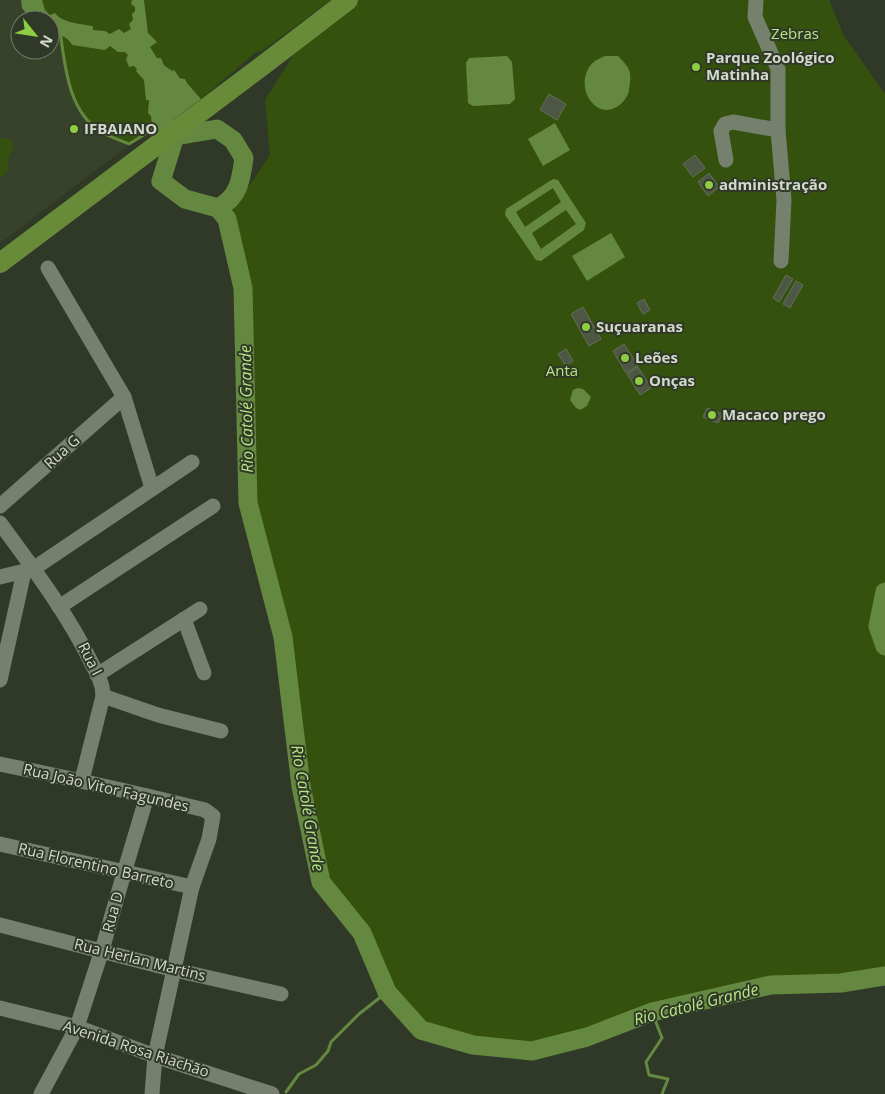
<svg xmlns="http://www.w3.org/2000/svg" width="885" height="1094" font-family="'Open Sans',sans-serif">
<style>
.built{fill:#36432a;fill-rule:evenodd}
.green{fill:#34510e}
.water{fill:#658840;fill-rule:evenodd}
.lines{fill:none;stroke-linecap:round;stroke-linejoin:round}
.stream{stroke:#658840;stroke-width:3}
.river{stroke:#658840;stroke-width:19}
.building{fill:#4d5744;stroke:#646f5b}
.minor{stroke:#75816c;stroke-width:15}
.major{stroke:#688b3a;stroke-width:20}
.poi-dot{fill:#8ecd43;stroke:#303927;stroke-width:2}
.labels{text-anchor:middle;stroke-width:4;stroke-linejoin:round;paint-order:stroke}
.park-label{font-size:15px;fill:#b4e683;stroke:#303927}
.poi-label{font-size:15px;font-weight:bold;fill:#d3d9ce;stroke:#303927;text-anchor:start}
.street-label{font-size:15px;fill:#d3d9ce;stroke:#303927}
.water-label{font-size:16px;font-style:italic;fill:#b4e684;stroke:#303927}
</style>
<rect width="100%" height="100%" fill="#303927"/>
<path class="built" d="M0 0H138L166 114 129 145 0 243ZM20 20H50V50H20Z"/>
<g class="green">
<path d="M42 0H132L131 4 135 6 131 29C116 38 108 30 93 30L92 26 68 21 53 14 50 15 45 10Z"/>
<path d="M144 0H331L262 51 255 53 201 99 187 83 185 79C176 76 165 67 161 58H157L150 47 153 39 148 33Z"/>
<path d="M352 0H829L844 36 885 94V592L878 626 885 646V976L841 983 771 985 652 1012 587 1037 532 1051 473 1045 421 1030 387 992 362 933 321 882 301 786 283 637 248 503 243 288 227 219 270 155 265 100 306 35Z"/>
<path d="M60 29 124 48 150 66 157 122 129 144 103 133 85 118 73 93 66 71Z"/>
<path d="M0 138 10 139 14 147 8 158V170L3 176H0Z"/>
</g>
<g class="water">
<path d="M21 0H42L45 10 50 15 55 13C62 23 82 24 93 26V30L105 31 110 34 119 29 124 33 131 29 129 24 133 20 132 14 135 11V7L131 4 132 0H144L148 33 157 42 150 47 157 58H161L164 65 172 71 174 70 180 78 185 79 187 83 201 99 155 134 153 133 151 116 148 113 149 100H146L144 80 136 71 137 69 134 66 129 67 126 59 128 55 125 52H118L110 46 105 50 72 45C68 36 58 35 50 32V20H31L22 8Z"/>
<path d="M507 56 512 62 515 99 510 104 473 106 468 103 466 63 469 58Z"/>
<path d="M605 56H618C631 69 632 72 629 90 627 103 610 116 597 107 582 97 580 72 595 61 598 59 602 57 605 56Z"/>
<path d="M555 123 570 150 543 166 528 139Z"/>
<path d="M553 179 558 180 586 223 584 230 541 261 536 260 505 215 506 209ZM553 188 561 202 525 227 516 212ZM566 210 576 224 541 249 532 233Z"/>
<path d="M611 233 625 257 587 281 572 256Z"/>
<path d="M578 388 583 389 591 397 587 406 580 410 576 408 570 400 573 390Z"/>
</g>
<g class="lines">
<g class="stream">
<path d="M60 31C65 66 68 111 101 132 110 137 120 140 129 144L155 128"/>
<path d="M652 1012 662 1038 646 1062 649 1075 668 1079 662 1094"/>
<path d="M286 1092 299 1074 316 1065 328 1051 331 1042 359 1014 387 992"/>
</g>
<g class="river">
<path d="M166 125 175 136 161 181 185 199 218 208 227 219 243 288 248 503 283 637 301 786 321 882 362 933 387 992 421 1030 473 1045 532 1051 587 1037 652 1012 771 985 841 983 885 976"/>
<path d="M175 136 217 129 233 140 244 158C241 180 239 197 218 208"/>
<path d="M885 592 878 626 885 646"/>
</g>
</g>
<g class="building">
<path d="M549 94 566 104 557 120 540 110Z"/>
<path d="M695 155 705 168 693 177 683 164Z"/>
<path d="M709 173 719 187 708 196 698 182Z"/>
<path d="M786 275 793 279 779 302 773 298Z"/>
<path d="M796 281 803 285 790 308 783 304Z"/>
<path d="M644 299 650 310 643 314 637 303Z"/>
<path d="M583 307 601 339 589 346 571 314Z"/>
<path d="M624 344 638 366 626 373 613 351Z"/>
<path d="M566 349 573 361 566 366 558 354Z"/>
<path d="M638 367 651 388 640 395 627 374Z"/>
<path d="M707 408 722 414 718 423 703 417Z"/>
</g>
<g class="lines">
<g class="minor">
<path d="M756 0 755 17 778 69V130L784 200 781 261"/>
<path d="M726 160 721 131 725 124 733 122 778 130"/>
<path d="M48 268 124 397 152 488"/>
<path d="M0 506 124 397"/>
<path d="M0 523C33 568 68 614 92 664 98 675 103 684 103 696L82 780"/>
<path d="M0 577 33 569 192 462"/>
<path d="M59 607 213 506"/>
<path d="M184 619 204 673"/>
<path d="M97 675 200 609"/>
<path d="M0 680 24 572"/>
<path d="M103 696 158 715 221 731"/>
<path d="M0 764C69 778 137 793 205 810L213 816 209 839 192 887 155 1056 152 1094"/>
<path d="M0 844 192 887"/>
<path d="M0 925 175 970 281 994"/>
<path d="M0 1008 77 1027 155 1056 272 1094"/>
<path d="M41 1094 77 1027 102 950 124 873 147 796"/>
</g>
<path class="major" d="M0 263 262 66 348 0"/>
</g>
<g class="poi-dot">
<circle cx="696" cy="67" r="5"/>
<circle cx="74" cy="129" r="5"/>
<circle cx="709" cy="185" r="5"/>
<circle cx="586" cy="327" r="5"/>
<circle cx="625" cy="358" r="5"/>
<circle cx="639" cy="381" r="5"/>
<circle cx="712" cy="415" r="5"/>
</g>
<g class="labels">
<g class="park-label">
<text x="795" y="39">Zebras</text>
<text x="562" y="376">Anta</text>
</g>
<g class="poi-label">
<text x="706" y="63">Parque Zoológico<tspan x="706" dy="17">Matinha</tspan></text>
<text x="84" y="134">IFBAIANO</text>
<text x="719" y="190">administração</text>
<text x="596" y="332">Suçuaranas</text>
<text x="635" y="363">Leões</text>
<text x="649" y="386">Onças</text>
<text x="722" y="420">Macaco prego</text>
</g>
<g class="street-label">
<text transform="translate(62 452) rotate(-42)" y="5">Rua G</text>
<text transform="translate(90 659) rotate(63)" y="5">Rua I</text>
<text transform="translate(106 788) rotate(13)" y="5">Rua João Vitor Fagundes</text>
<text transform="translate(96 866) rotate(13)" y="5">Rua Florentino Barreto</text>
<text transform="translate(113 912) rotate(-75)" y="5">Rua D</text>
<text transform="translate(140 960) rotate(14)" y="5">Rua Herlan Martins</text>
<text transform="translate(136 1049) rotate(18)" y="5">Avenida Rosa Riachão</text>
</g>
<g class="water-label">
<text transform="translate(246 409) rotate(-91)" y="6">Rio Catolé Grande</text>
<text transform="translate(308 808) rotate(80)" y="6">Rio Catolé Grande</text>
<text transform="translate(696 1004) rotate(-14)" y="6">Rio Catolé Grande</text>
</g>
</g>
<g transform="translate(35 35) rotate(120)"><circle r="24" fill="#303927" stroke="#71796a"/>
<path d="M0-4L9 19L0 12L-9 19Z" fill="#8ecd43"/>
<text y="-8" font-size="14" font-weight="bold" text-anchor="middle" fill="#d3d9ce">N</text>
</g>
</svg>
